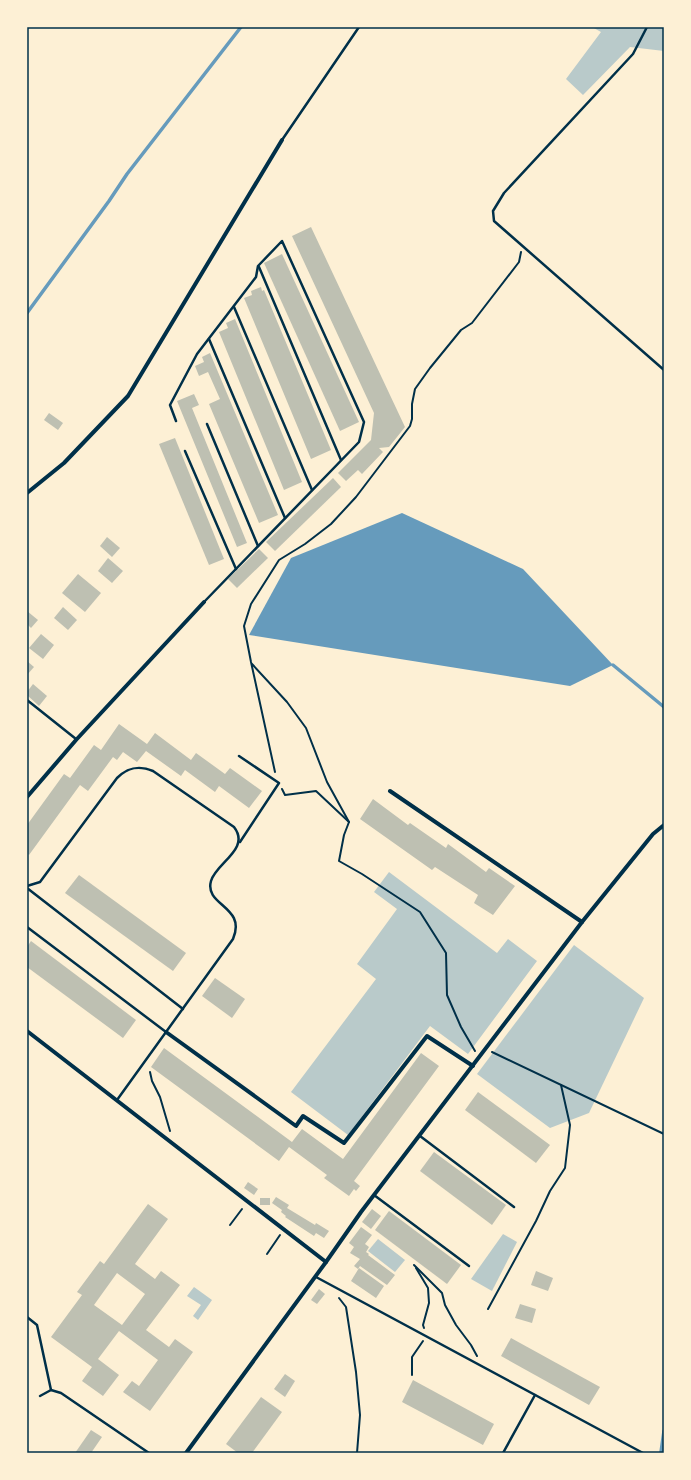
<svg xmlns="http://www.w3.org/2000/svg" width="691" height="1480" font-family="Rubik,sans-serif">
<style>
.green{fill:#b9caca}
.water{fill:#669bbc}
.lines{fill:none;stroke-linecap:round;stroke-linejoin:round}
.stream{stroke:#669bbc;stroke-width:3.5}
.building{fill:#bec0b2;fill-rule:evenodd}
.path{stroke:#003049;stroke-width:2}
.service{stroke:#003049;stroke-width:2.5}
.minor{stroke:#003049;stroke-width:4}
.neatline{fill:none;stroke:#003049;stroke-width:1.5}
</style>
<rect width="100%" height="100%" fill="#fdf0d5"/>
<g class="green">
<path d="M592 27H664V51L630 47 583 95 566 79 601 32Z"/>
<path d="M389 872 497 953 508 939 537 961 468 1054 430 1026 348 1135 291 1092 376 979 357 964 397 909 374 892Z"/>
<path d="M574 945 644 998 589 1113 550 1128 477 1074Z"/>
<path d="M503 1234 517 1242 492 1291 471 1279Z"/>
<path d="M378 1239 405 1260 395 1272 368 1251Z"/>
<path d="M194 1287 212 1300 198 1320 193 1316 201 1305 187 1296Z"/>
</g>
<path class="water" d="M402 513 523 569 613 665 570 686 249 635 291 558Z"/>
<g class="lines">
<g class="stream">
<path d="M27 313 109 201 127 174 241 27"/>
<path d="M613 665 664 707"/>
<path d="M661 1452 664 1431"/>
</g>
</g>
<g class="building">
<path d="M311 227 405 427 389 447 379 448 383 452 362 474 358 470 346 481 338 473 371 440 374 413 292 236Z"/>
<path d="M282 254 359 422 340 431 264 263Z"/>
<path d="M261 287 262 291 264 290 331 450 311 459 244 298 252 295 251 291Z"/>
<path d="M235 319 302 482 284 490 219 332 228 328 226 323Z"/>
<path d="M210 353 278 515 259 523 209 404 220 399 208 372 199 376 195 366 204 362 202 357Z"/>
<path d="M194 394 199 405 192 408 247 543 237 547 177 401Z"/>
<path d="M49 413 63 423 58 430 44 420Z"/>
<path d="M175 438 224 559 209 565 159 444Z"/>
<path d="M333 478 341 487 275 551 266 542Z"/>
<path d="M107 537 120 548 112 557 100 546Z"/>
<path d="M259 549 268 558 237 588 228 579Z"/>
<path d="M108 558 123 571 112 583 98 571Z"/>
<path d="M78 574 101 593 85 612 62 593Z"/>
<path d="M63 607 77 620 68 630 54 618Z"/>
<path d="M27 611 38 620 31 628 27 624Z"/>
<path d="M41 634 54 645 43 659 29 648Z"/>
<path d="M27 661 34 667 27 675Z"/>
<path d="M33 684 47 696 39 706 27 695V692Z"/>
<path d="M119 724 147 744 155 733 191 760 196 753 225 774 230 768 262 791 249 808 219 786 215 792 185 770 181 776 146 751 137 762 123 752 117 760 113 757 88 791 80 785 29 855 27 853V825L64 774 70 778 94 745 101 750Z"/>
<path d="M373 799 408 825 410 823 446 848 448 844 486 872 489 868 515 886 493 915 474 903 478 895 435 867 432 870 360 819Z"/>
<path d="M79 875 186 953 173 971 65 893Z"/>
<path d="M31 941 136 1020 123 1038 27 967V947Z"/>
<path d="M215 978 245 999 232 1018 202 996Z"/>
<path d="M164 1048 292 1142 302 1129 343 1159 421 1053 439 1066 354 1181 360 1186 356 1191 354 1189 349 1196 324 1178 327 1175 289 1147 279 1161 151 1067Z"/>
<path d="M478 1092 550 1145 536 1163 465 1110Z"/>
<path d="M434 1152 506 1205 492 1225 420 1171Z"/>
<path d="M248 1182 258 1189 254 1195 244 1188Z"/>
<path d="M276 1197 289 1205 287 1208 315 1225 316 1223 329 1231 324 1238 316 1233 314 1236 285 1217 286 1216 281 1212 282 1210 272 1203Z"/>
<rect x="260" y="1198" width="10" height="7"/>
<path d="M148 1204 168 1219 135 1264 155 1279 161 1271 180 1285 146 1330 169 1347 175 1339 193 1352 150 1411 123 1392 132 1381 139 1386 158 1360 119 1331 98 1359 119 1375 103 1396 82 1381 92 1367 51 1337 82 1295 77 1292 100 1261 104 1264ZM117 1273 145 1294 122 1325 94 1305Z"/>
<path d="M372 1209 381 1216 371 1229 362 1222Z"/>
<path d="M389 1211 461 1265 447 1284 375 1230Z"/>
<path d="M361 1227 372 1235 365 1244 369 1247 366 1252 369 1254 368 1255 395 1275 387 1285 360 1266 358 1269 354 1266 360 1259 350 1253 354 1247 349 1243Z"/>
<path d="M359 1268 384 1286 376 1298 351 1281Z"/>
<path d="M536 1271 553 1278 548 1291 531 1285Z"/>
<path d="M319 1289 325 1294 317 1304 311 1300Z"/>
<path d="M520 1304 536 1309 532 1323 515 1318Z"/>
<path d="M511 1338 600 1387 589 1405 501 1356Z"/>
<path d="M285 1374 295 1381 285 1397 274 1389Z"/>
<path d="M413 1380 494 1424 483 1445 402 1402Z"/>
<path d="M261 1397 282 1412 252 1453H238L226 1444Z"/>
<path d="M91 1430 102 1437 91 1453H75Z"/>
</g>
<g class="lines">
<g class="path">
<path d="M252 664 287 702 306 728 327 782 349 822 344 835 339 861 362 874 420 912 446 953 447 995 461 1027 475 1051"/>
<path d="M275 772 251 662 244 626 251 604 279 560 305 544 331 524 356 497 410 426 412 419V404L415 389 430 368 461 330 472 323 519 262 521 252"/>
<path d="M282 789 285 795 316 791 349 822"/>
<path d="M492 1052 664 1134"/>
<path d="M150 1072 152 1081 160 1097 170 1131"/>
<path d="M230 1225 242 1209"/>
<path d="M267 1254 280 1235"/>
<path d="M414 1265 442 1293 445 1305 456 1325 471 1345 477 1356"/>
<path d="M416 1268 428 1288 429 1303 423 1325 424 1328"/>
<path d="M339 1298 346 1307 356 1372 360 1415 357 1453"/>
<path d="M488 1309 536 1221 550 1191 565 1168 570 1125 561 1085"/>
<path d="M412 1375V1357L423 1341"/>
</g>
<g class="service">
<path d="M647 27 633 54 504 193 493 211 494 221 664 370"/>
<path d="M282 140 359 27"/>
<path d="M259 267 341 460"/>
<path d="M234 307 312 490"/>
<path d="M209 339 285 518"/>
<path d="M176 421 170 405 197 354 256 277 258 266 282 241 364 422 359 442 204 602"/>
<path d="M207 424 258 546"/>
<path d="M185 451 236 569"/>
<path d="M27 700 76 739"/>
<path d="M239 756 279 783 240 842"/>
<path d="M27 886 40 882 117 778C128 767 139 765 153 771L234 827C251 849 216 863 211 881 204 906 247 906 233 939L117 1100"/>
<path d="M27 888 183 1009"/>
<path d="M27 927 166 1032"/>
<path d="M420 1136 514 1207"/>
<path d="M374 1195 469 1266"/>
<path d="M316 1277 643 1453"/>
<path d="M27 1317 37 1325 51 1390"/>
<path d="M40 1396 51 1390 61 1393 149 1453"/>
<path d="M503 1453 535 1395"/>
</g>
<g class="minor">
<path d="M27 493 64 463 128 396 282 140"/>
<path d="M390 791 582 922"/>
<path d="M27 797 76 740 204 602"/>
<path d="M27 1031 326 1262"/>
<path d="M166 1032 296 1126 303 1116 344 1143 427 1036 473 1066"/>
<path d="M186 1453 326 1262 361 1212 582 922 653 834 664 825"/>
</g>
</g>
<rect width="691" height="1480" fill="none" stroke="#fdf0d5" stroke-width="56"/>
<rect x="28" y="28" width="635" height="1424" class="neatline"/>
</svg>
